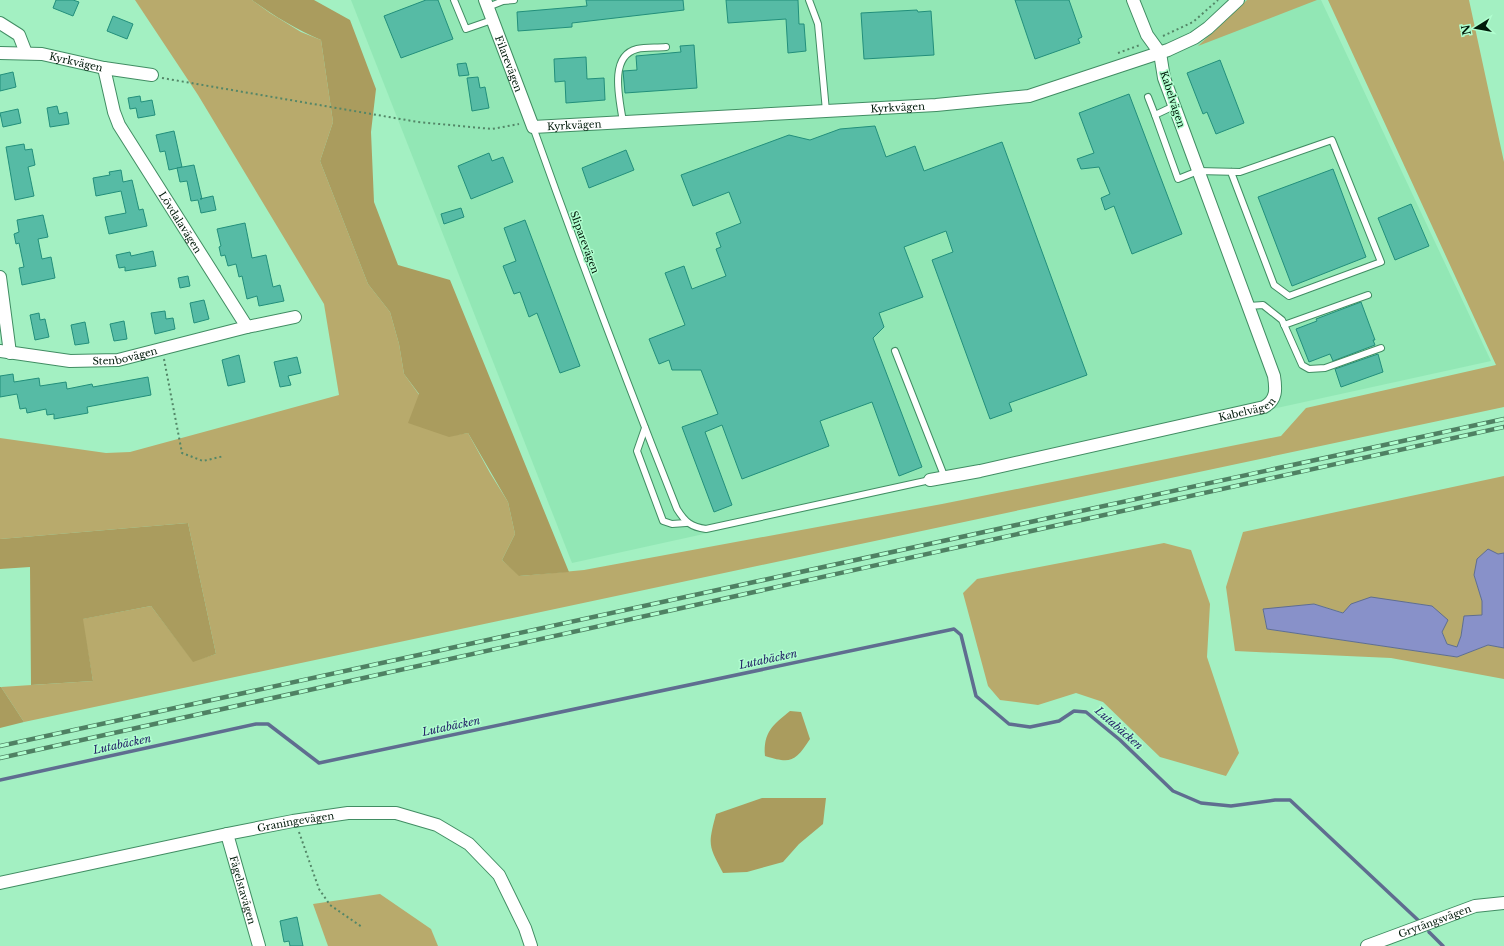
<svg xmlns="http://www.w3.org/2000/svg" width="1504" height="946" font-family="'Libre Baskerville',serif">
<style>
.built{fill:#92e7b5}
.green{fill:#b8aa6c}
.forest{fill:#aa9c5e}
.water{fill:#8891c9;stroke:#5f6d90}
.lines{fill:none;stroke-linecap:round;stroke-linejoin:round}
.stream{stroke:#5f6d90;stroke-width:3.5}
.building{fill:#56bba5;stroke:#228f7b}
.lane-casing{stroke:#418d63;stroke-width:8}
.street-casing{stroke:#418d63;stroke-width:14}
.path{stroke:#538667;stroke-width:2;stroke-dasharray:2 3;stroke-linecap:butt}
.lane{stroke:#fff;stroke-width:6}
.street{stroke:#fff;stroke-width:12}
.rail-casing{stroke:#4f8163;stroke-width:4.5}
.rail{stroke:#b0fecf;stroke-width:3;stroke-dasharray:9;stroke-linecap:butt}
.labels{text-anchor:middle;stroke-width:3;stroke-linejoin:round;paint-order:stroke}
.street-label{font-size:10px;fill:#001a0a;stroke:#b0fecf}
.water-label{font-size:11px;font-style:italic;fill:#252568;stroke:#b0fecf}
</style>
<rect width="100%" height="100%" fill="#a3f0c2"/>
<path class="built" d="M351 0H1321L1491 361 572 563Z"/>
<g class="green">
<path d="M135 0H252L270 13 301 32 321 40 333 122 320 161 368 284 390 312 399 344 404 374 449 436 468 433 490 473 508 502 515 534 502 560 520 576 584 570 942 504 1281 436 1306 408 1496 365 1328 0H1469L1504 162V407L24 722 1 687 93 681 82 619 151 606 193 661 216 654 188 523 0 539V438L106 453 130 452 339 395 324 304 198 95Z"/>
<path d="M1247 0H1317L1198 46Z"/>
<path d="M1504 476V553L1498 554 1474 575 1482 601V615L1464 617 1461 636 1457 647 1447 644 1432 606 1405 602 1344 613 1314 604 1263 610 1267 629 1457 657 1488 645 1504 648V679L1391 658 1235 651 1226 587 1243 532Z"/>
<path d="M1164 543 1191 550 1210 604 1207 657 1239 753 1226 776 1160 757 1103 702 1076 693 1038 705 1000 700 988 686 963 593 977 579Z"/>
<path d="M380 894 431 929 438 946H328L313 904Z"/>
</g>
<g class="forest">
<path d="M252 0H314L350 20 376 89 371 132 374 202 398 265 450 280 569 572 519 576 502 560 515 534 508 502 468 433 449 437 408 423 419 394 404 374 399 344 390 312 368 284 320 161 333 122 321 40C296 29 274 16 252 0Z"/>
<path d="M188 523 216 654 193 662 151 606 83 619 93 681 31 685 30 567 0 569V539Z"/>
<path d="M0 687H1L24 722 0 728Z"/>
<path d="M790 711 801 712 810 739C795 762 791 764 765 756 763 732 773 725 790 711Z"/>
<path d="M762 798H826L823 824 799 844 783 862 747 872 723 873C708 845 708 845 716 814Z"/>
</g>
<path class="water" d="M1488 549 1498 554 1504 553V648L1488 645 1457 657 1267 629 1263 609 1314 604 1343 613 1351 604 1371 597 1432 606 1448 620 1442 632 1447 644 1457 647 1461 636 1464 616 1482 615V601L1474 575 1477 559Z"/>
<g class="lines">
<g class="stream">
<path d="M0 780 256 724H268L319 763 954 629 961 635 976 696 1009 724 1030 727 1059 721 1074 711 1086 712 1120 740 1173 791 1201 803 1231 806 1275 800H1290L1419 921"/>
<path d="M1429 932 1443 946"/>
</g>
</g>
<g class="building">
<path d="M56 0H73L79 2 73 16 53 8Z"/>
<path d="M426 0H438L453 39 401 58 384 16Z"/>
<path d="M586 0H683L684 10 572 23V27L518 31 517 12 587 6Z"/>
<path d="M726 0H798L799 24H804L806 51 788 53 786 19 728 23Z"/>
<path d="M1015 0H1069L1082 37 1078 39 1080 43 1035 59Z"/>
<path d="M917 10 918 12 931 11 934 55 864 59 861 13Z"/>
<path d="M113 16 133 24 127 39 107 31Z"/>
<path d="M694 45 697 88 625 93 623 71 637 70 636 56 681 52 680 46Z"/>
<path d="M586 57 587 79 604 78 605 100 566 103 565 81 555 82 554 59Z"/>
<path d="M1220 60 1244 123 1216 134 1207 112 1203 114 1187 73Z"/>
<path d="M466 63 469 75 459 76 457 64Z"/>
<path d="M13 72 16 87 0 91V75Z"/>
<path d="M478 77 480 88 485 87 489 108 472 111 467 78Z"/>
<path d="M1129 94 1182 234 1132 254 1114 206 1105 210 1101 198 1110 194 1099 167 1081 169 1077 159 1094 153 1079 113Z"/>
<path d="M140 96 141 102 152 100 155 115 138 118 136 108 130 109 128 98Z"/>
<path d="M57 106 59 114 67 112 69 124 50 127 47 108Z"/>
<path d="M18 109 21 123 3 127 0 113Z"/>
<path d="M875 126 886 157 915 146 924 171 1002 142 1087 375 1009 403 1012 411 990 419 932 260 953 252 946 231 904 247 923 297 879 313 884 327 873 338 922 467 899 476 872 402 820 421 829 446 742 479 722 425 705 432 732 505 714 512 682 427 718 414 701 370H672L669 360 659 364 649 339 685 325 665 273 684 266 692 289 726 276 716 249 721 247 716 233 741 223 729 192 693 206 681 175 789 135 810 140 840 129Z"/>
<path d="M174 131 182 167 169 170 165 151 160 152 156 135Z"/>
<path d="M24 144 25 150 32 149 35 165 28 167 34 196 15 200 6 147Z"/>
<path d="M626 150 634 170 589 188 582 168Z"/>
<path d="M489 153 492 161 503 157 513 182 471 199 458 166Z"/>
<path d="M194 165 202 199H200L213 196 216 210 201 213 198 200 191 201 187 181 180 182 177 168Z"/>
<path d="M1333 169 1366 257 1292 286 1258 197Z"/>
<path d="M121 170 123 182 132 180 139 210 143 209 147 226 109 234 105 217 126 213 121 191 96 196 93 178 110 175 109 172Z"/>
<path d="M1411 204 1429 246 1395 260 1378 218Z"/>
<path d="M461 208 464 217 444 224 441 214Z"/>
<path d="M43 215 48 237 38 239 42 259 51 257 55 278 22 285 19 268 24 267 19 243 16 244 14 234 19 232 17 220Z"/>
<path d="M525 220 580 366 560 373 537 313 529 317 520 292 514 294 503 266 516 261 504 228Z"/>
<path d="M245 223 252 258 266 255 273 287 280 285 284 301 259 306 257 296 247 299 242 276 239 277 236 264 228 266 225 255 221 256 219 247 221 246 217 229Z"/>
<path d="M153 251 156 266 125 271V267L119 268 116 255 130 252 131 256Z"/>
<path d="M188 276 190 286 180 288 178 278Z"/>
<path d="M204 300 209 319 194 323 190 303Z"/>
<path d="M1361 302 1375 340H1373L1375 345 1333 361 1330 354 1309 362 1296 329 1317 321 1316 319Z"/>
<path d="M165 311 166 319 173 318 175 329 155 334 151 313Z"/>
<path d="M39 313 40 320 45 319 49 337 35 340 30 315Z"/>
<path d="M124 321 127 339 114 341 110 324Z"/>
<path d="M85 322 89 343 75 345 71 325Z"/>
<path d="M1378 354 1383 372 1341 387 1335 369Z"/>
<path d="M239 355 245 382 228 386 222 360Z"/>
<path d="M297 357 301 373 288 376 291 385 280 387 274 362Z"/>
<path d="M13 374 14 382 39 378 40 386 66 382 67 389 92 384 93 387 148 377 151 395 87 407 88 413 54 419V414L47 415 46 409 27 413 26 408 20 409 17 394 0 397V376Z"/>
<path d="M297 917 303 946H290L289 941 284 942 280 921Z"/>
</g>
<g class="lines">
<defs>
<g id="lane">
<path d="M454 0 466 29 492 20"/>
<path d="M809 0 818 24 826 111"/>
<path d="M488 7 503 1 514 0"/>
<path d="M1148 97 1155 115"/>
<path d="M1174 106 1155 115 1178 179 1198 171 1240 172 1332 140 1381 262 1289 296 1274 285 1231 172"/>
<path d="M623 122C620 101 608 56 637 49 646 47 656 48 666 47"/>
<path d="M533 127C579 256 627 383 677 509 685 522 691 527 706 529L930 480"/>
<path d="M1249 306 1263 305 1282 320 1302 365 1309 369 1325 368 1381 348"/>
<path d="M1284 325 1368 295"/>
<path d="M895 351 945 478"/>
<path d="M645 428 637 451 663 521 672 524 686 523"/>
</g>
<g id="street">
<path id="s1" d="M485 0 533 127 936 105 1029 96 1168 50 1194 38 1208 28 1238 0"/>
<path d="M0 23 19 35 26 53"/>
<path id="s2" d="M0 53 42 54 104 68 152 75"/>
<path id="s3" d="M104 68 114 112 119 125 247 327 295 317"/>
<path d="M0 277 10 353"/>
<path id="s4" d="M0 351 70 361 118 360 247 327"/>
<path id="s5" d="M930 480 980 471 1264 407C1277 400 1276 389 1274 376L1164 78 1160 53 1147 35 1133 0"/>
<path id="s6" d="M227 834 259 946"/>
<path id="s7" d="M0 883 227 834 293 821 348 813H396L437 825 469 844 499 875 525 928 531 946"/>
<path id="s8" d="M1367 946 1475 906 1504 903"/>
</g>
</defs>
<use href="#lane" class="lane-casing"/>
<use href="#street" class="street-casing"/>
<g class="path">
<path d="M1163 36 1193 22 1218 0"/>
<path d="M1118 53 1140 45"/>
<path d="M162 78 418 122 492 129 519 124"/>
<path d="M164 359 182 453 203 461 224 456"/>
<path d="M299 832 319 889 330 905 362 927"/>
</g>
<use href="#lane" class="lane"/>
<use href="#street" class="street"/>
<defs>
<g id="rail">
<path d="M0 746 1504 419"/>
<path d="M0 758 1504 427"/>
</g>
</defs>
<use href="#rail" class="rail-casing"/>
<use href="#rail" class="rail"/>
</g>
<g class="labels">
<g class="street-label">
<text dy="4" stroke="none"><textPath href="#s2" startOffset="77">Kyrkvägen</textPath></text>
<text dy="4" stroke="none"><textPath href="#s1" startOffset="68">Filarevägen</textPath></text>
<text transform="translate(1173 99) rotate(72)" y="4">Kabelvägen</text>
<text dy="4" stroke="none"><textPath href="#s1" startOffset="501">Kyrkvägen</textPath></text>
<text dy="4" stroke="none"><textPath href="#s1" startOffset="177">Kyrkvägen</textPath></text>
<text dy="4" stroke="none"><textPath href="#s3" startOffset="174">Lövdalavägen</textPath></text>
<text transform="translate(585 242) rotate(70)" y="4">Sliparevägen</text>
<text dy="4" stroke="none"><textPath href="#s4" startOffset="126">Stenbovägen</textPath></text>
<text dy="4" stroke="none"><textPath href="#s5" startOffset="325">Kabelvägen</textPath></text>
<text dy="4" stroke="none"><textPath href="#s7" startOffset="302">Graningevägen</textPath></text>
<text dy="4" stroke="none"><textPath href="#s6" startOffset="58">Fågelstavägen</textPath></text>
<text dy="4" stroke="none"><textPath href="#s8" startOffset="72">Grytängsvägen</textPath></text>
</g>
<g class="water-label">
<text transform="translate(768 659) rotate(-12)" y="4">Lutabäcken</text>
<text transform="translate(451 726) rotate(-12)" y="4">Lutabäcken</text>
<text transform="translate(1119 728) rotate(41)" y="4">Lutabäcken</text>
<text transform="translate(122 744) rotate(-12)" y="4">Lutabäcken</text>
</g>
</g>
<g transform="translate(1476 28) rotate(259)" stroke="#b0fecf" stroke-width="3" paint-order="stroke">
<path d="M0-3L7 15L0 10L-7 15Z" fill="#001a0a"/>
<text y="-6" font-size="11" font-weight="bold" text-anchor="middle" fill="#001a0a">N</text>
</g>
</svg>
